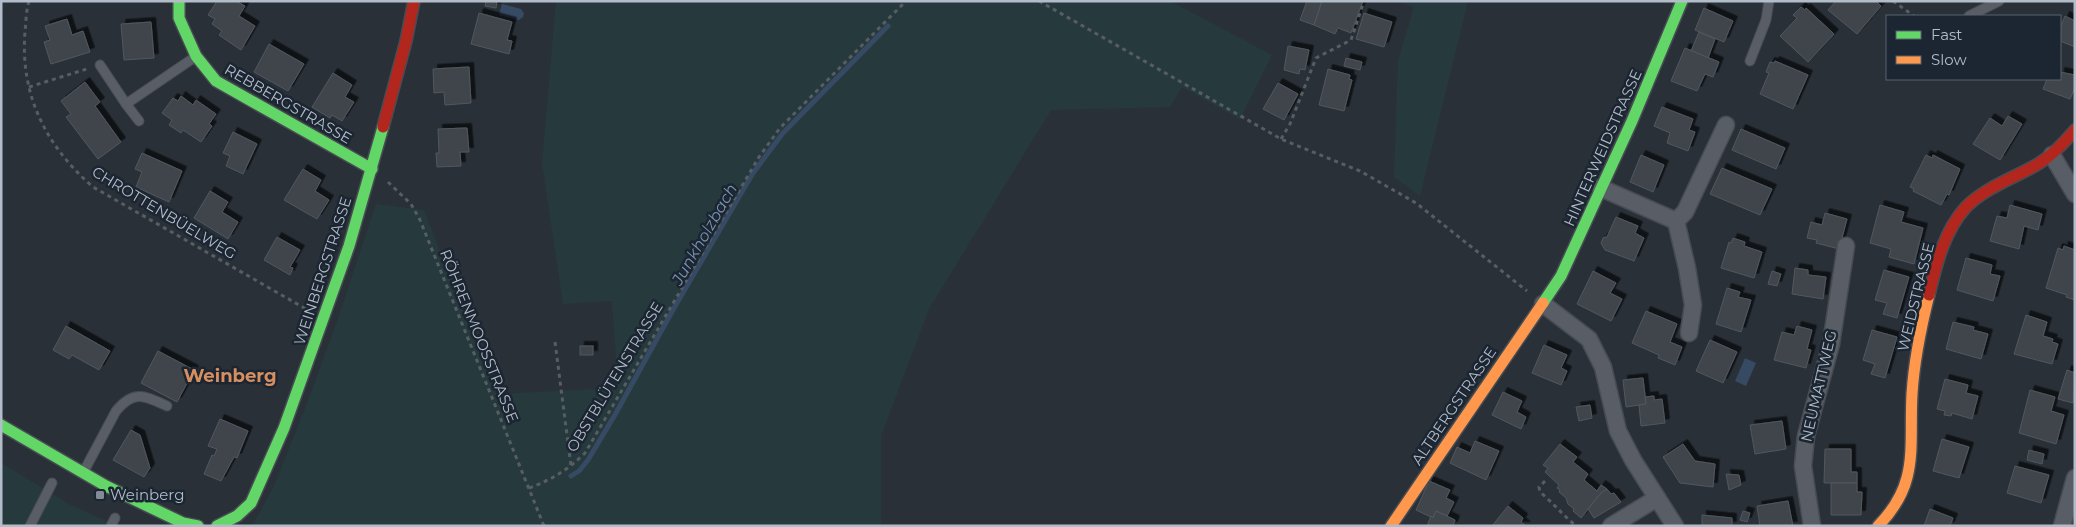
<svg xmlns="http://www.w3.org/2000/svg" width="2076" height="527" font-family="Montserrat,sans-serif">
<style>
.green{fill:#263a3e}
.water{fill:#374a63}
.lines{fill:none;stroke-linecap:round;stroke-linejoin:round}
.stream{stroke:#374a63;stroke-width:5}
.building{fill:#40454c;stroke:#51575f;filter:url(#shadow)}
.lane-casing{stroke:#474c52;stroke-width:11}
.street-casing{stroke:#474c52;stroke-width:19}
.fast-casing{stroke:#474c52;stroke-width:14}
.slow-casing{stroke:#474c52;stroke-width:14}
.jam-casing{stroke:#474c52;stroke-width:14}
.path{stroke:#575d63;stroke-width:3;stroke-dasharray:4 4;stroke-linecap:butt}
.lane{stroke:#595e66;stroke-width:9}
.street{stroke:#595e66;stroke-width:16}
.fast{stroke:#63d668;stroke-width:11}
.slow{stroke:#ff974d;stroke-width:11}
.jam{stroke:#b3261e;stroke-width:11}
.poi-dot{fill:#838b96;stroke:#1c2632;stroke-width:2}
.labels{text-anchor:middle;stroke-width:5;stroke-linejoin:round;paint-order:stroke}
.street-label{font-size:15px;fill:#b3bcc9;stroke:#1c2632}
.poi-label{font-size:15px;fill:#b3bcc9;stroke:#1c2632;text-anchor:start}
.water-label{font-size:16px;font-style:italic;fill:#7a93b1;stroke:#1c2632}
.quarter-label{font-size:18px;font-weight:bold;fill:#d78f60;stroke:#1c2632}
</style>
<defs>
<filter id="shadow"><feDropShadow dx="4.5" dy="-4.5" stdDeviation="0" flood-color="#0009"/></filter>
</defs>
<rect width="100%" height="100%" fill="#293038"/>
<g class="green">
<path d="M556 1H1170L1272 55 1240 119 1182 87 1170 107 1051 110 929 309 881 436V526H252L273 488 306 406 339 316 376 204 424 210 496 394 618 388 612 301 563 304 542 163Z"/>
<path d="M1396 1H1468L1420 196 1394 177 1398 61 1414 7Z"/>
<path d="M1 463 69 504 117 526H1Z"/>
</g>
<g class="water">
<path d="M502 4 521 9 524 13 523 17 519 20 499 15Z"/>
<path d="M1745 358 1756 363 1746 386 1735 381Z"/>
</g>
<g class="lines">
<path class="stream" d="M571 476 579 471 588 460 616 413 674 308 753 173 783 133 888 26"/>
</g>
<g class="building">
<path d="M217 1H236L245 6 239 16 255 26 241 50 219 35 222 31 212 24 215 19 208 15Z"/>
<path d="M486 1H497L496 8 485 6Z"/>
<path d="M1307 1H1322L1314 25 1300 20Z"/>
<path d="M1322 1H1363L1351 33 1338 28 1335 34 1314 25Z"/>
<path d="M1836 1H1876L1881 6 1857 34 1828 10Z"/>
<path d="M1801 7 1805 10 1806 8 1834 34 1808 62 1780 36 1797 18 1793 15Z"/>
<path d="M1704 8 1733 21 1724 42 1695 30Z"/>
<path d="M479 13 512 22 507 40 512 41 509 54 471 44Z"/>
<path d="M1364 13 1392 22 1384 47 1356 39Z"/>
<path d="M2065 16 2075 21V47L2060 41V28Z"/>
<path d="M67 19 72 35 83 31 90 52 51 64 44 42 50 40 45 26Z"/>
<path d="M151 22 154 58 124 60 121 24Z"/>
<path d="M1699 32 1715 39 1708 58 1691 51Z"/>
<path d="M269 44 304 64 288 91 254 72Z"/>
<path d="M1288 46 1309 50 1305 70 1300 69 1299 74 1284 70Z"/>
<path d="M1685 48 1719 62 1713 77 1705 74 1697 91 1671 81Z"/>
<path d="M1346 58 1362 62 1360 70 1344 66Z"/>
<path d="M1775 61 1808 75 1793 109 1760 94 1769 73 1766 72 1770 62 1774 63Z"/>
<path d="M469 67 471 103 445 105 444 92 434 93 433 69Z"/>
<path d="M1328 69 1350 75 1349 79 1352 80 1344 111 1319 105Z"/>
<path d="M2060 72 2075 75V88L2070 99 2043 89 2047 79H2060Z"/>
<path d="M333 73 352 85 345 97 354 102 342 121 332 115 330 118 312 107Z"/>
<path d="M85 82 100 102 95 106 121 142 98 159 66 117 71 114 61 101Z"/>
<path d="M1278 83 1298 94 1284 120 1263 109Z"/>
<path d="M181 96 193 105 196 100 216 114 209 124 212 126 201 142 183 130 181 133 169 125 172 120 162 113 173 98 178 101Z"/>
<path d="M1662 107 1693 119 1689 130 1695 132 1688 151 1667 143 1670 133 1654 126Z"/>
<path d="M2008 116 2022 124 2000 160 1973 144 1990 118 2002 126Z"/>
<path d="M467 128 469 152H460L461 166 437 167 436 153H439L438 129Z"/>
<path d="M1741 129 1785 148 1776 169 1732 150Z"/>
<path d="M233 132 257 144 243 174 226 166 230 156 223 153Z"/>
<path d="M142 153 182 171 169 202 136 187 142 172 135 169Z"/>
<path d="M1641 155 1664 165 1653 192 1630 182Z"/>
<path d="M1926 155 1932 158 1933 155 1960 169 1949 195 1947 194 1941 205 1913 191 1914 189 1910 187Z"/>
<path d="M1722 168 1772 189 1760 215 1710 194Z"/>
<path d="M303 169 321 180 315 191 329 200 317 219 284 200Z"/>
<path d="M210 191 228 202 222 212 238 222 228 239 194 218Z"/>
<path d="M1880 205 1904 212 1901 222 1923 228 1914 264 1889 257 1891 249 1870 243Z"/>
<path d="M2010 205 2042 214 2038 230 2024 226 2019 249 1990 241 1997 216 2007 218Z"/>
<path d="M1825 213 1847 219 1839 249 1816 243 1817 240 1807 238 1811 222 1822 225Z"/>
<path d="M1616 217 1638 226 1635 233 1644 238 1634 261 1605 250 1601 243 1603 238 1607 237Z"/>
<path d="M277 237 300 250 290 267 293 268 290 275 264 260Z"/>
<path d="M1733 238 1745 242 1744 246 1762 252 1754 278 1721 268 1729 242 1731 243Z"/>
<path d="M2064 246 2075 250V300L2066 297 2067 295 2046 288 2058 248 2063 250Z"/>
<path d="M1966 258 1992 265 1990 274 2000 276 1993 301 1957 290Z"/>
<path d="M1795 268 1808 270V275L1826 277 1823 299 1792 294Z"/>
<path d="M1884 270 1909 277 1897 318 1883 314 1887 303 1875 300Z"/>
<path d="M1593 271 1616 283 1610 293 1622 299 1611 321 1577 304Z"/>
<path d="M1772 271 1781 274 1777 286 1768 284Z"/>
<path d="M1727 288 1740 292 1738 297 1751 300 1741 332 1716 324Z"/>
<path d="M1646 311 1677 324 1670 342 1682 347 1675 365 1658 358 1659 355 1632 343Z"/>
<path d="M2026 315 2047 322 2043 336 2053 339 2052 342 2058 344 2052 364 2014 354Z"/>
<path d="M1953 322 1974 327 1973 330 1988 334 1981 359 1946 349Z"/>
<path d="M66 326 110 351 99 370 72 355 69 359 53 350Z"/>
<path d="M1797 326 1812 330 1807 349 1811 350 1806 368 1774 360 1782 332 1794 335Z"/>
<path d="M1872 330 1897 337 1885 378 1871 374 1875 364 1863 360Z"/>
<path d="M1710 340 1737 352 1723 383 1696 371Z"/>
<path d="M1544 345 1567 355 1561 368 1567 371 1561 385 1532 373Z"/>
<rect x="580" y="346" width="13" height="9"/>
<path d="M158 351 194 370 177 402 141 383Z"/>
<path d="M2067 370 2075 373 2073 403 2058 399Z"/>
<path d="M1643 378 1646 404 1626 407 1623 380Z"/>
<path d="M1945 379 1968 385 1966 393 1978 396 1972 419 1952 413 1951 416 1944 415 1945 411 1937 409Z"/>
<path d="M2030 390 2055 397 2051 411 2064 415 2056 444 2019 433Z"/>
<path d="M1503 392 1522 401 1517 412 1526 417 1521 429 1492 415Z"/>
<path d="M1654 396V400L1662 399 1665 423 1641 426 1639 405 1646 404 1645 397Z"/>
<path d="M1590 405 1592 418 1579 421 1576 407Z"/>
<path d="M220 419 248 431 237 458 234 457 221 481 204 474 212 455 214 456 217 449 208 446Z"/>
<path d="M1782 421 1786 449 1755 454 1750 425Z"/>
<path d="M131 430 140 435 150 468 144 477 113 460Z"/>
<path d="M1942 439 1969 447 1959 478 1933 471Z"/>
<path d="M1475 441 1499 451 1486 480 1450 463 1457 447 1470 453Z"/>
<path d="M1560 444 1577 457 1573 462 1588 474 1584 480 1597 491 1601 485 1607 489 1601 493 1581 518 1573 511 1574 509 1568 504 1566 498 1559 492 1560 490 1557 488 1559 485 1545 472 1548 468 1543 465Z"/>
<path d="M1683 444 1695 461 1715 464 1713 487 1680 483 1663 457Z"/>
<path d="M1825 449H1851V472H1857V483H1824Z"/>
<path d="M2029 450 2044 454 2042 464 2027 460Z"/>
<path d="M2015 466 2049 475 2041 503 2007 493Z"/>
<path d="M1726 474 1739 475 1741 485 1729 490Z"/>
<path d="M1429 481 1450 490 1446 498 1454 502 1447 516 1436 511 1433 518 1416 510Z"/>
<path d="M1831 483H1857V492H1862L1861 515H1831Z"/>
<path d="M1607 489 1611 494 1614 493 1621 502 1594 518 1588 509 1601 493Z"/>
<path d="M1788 501 1793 526H1760L1757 506Z"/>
<path d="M1508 506 1523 518 1521 522 1526 526H1492Z"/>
<path d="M1930 509 1953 518 1950 526H1924Z"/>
<path d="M1436 511 1455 520 1453 526H1427L1431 516 1433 518Z"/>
<path d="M1743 511 1750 513 1747 522 1740 520Z"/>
<path d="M1702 515 1732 518V526H1702Z"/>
</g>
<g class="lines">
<defs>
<g id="lane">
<path d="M1969 16 1999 1"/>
<path d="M1750 61 1766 20 1769 1"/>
<path d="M100 65 126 104 195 57"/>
<path d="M126 104 139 121"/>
<path d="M84 471 116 411C134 389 145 396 167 406"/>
<path d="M30 526 52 483"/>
<path d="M111 526 115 518"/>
</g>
<g id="street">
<path d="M2052 155 2075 194"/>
<path d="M1601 188 1676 221 1687 268 1693 305 1689 333"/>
<path d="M1676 221 1685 212 1726 125"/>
<path d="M1543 304 1589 339 1603 367 1618 431 1633 460 1675 526"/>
<path d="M1611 526 1657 498"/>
<path d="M1812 526 1803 466 1806 436 1831 344 1846 246"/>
<path d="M2062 526 2075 478"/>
</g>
<g id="fast">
<path d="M179 1V18L196 56 216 81 372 169"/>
<path d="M1543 303 1561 276 1632 121 1682 1"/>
<path d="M1 425 106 486 183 523 198 526"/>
<path d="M217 526 237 516 251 503 284 428 349 246 383 127"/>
</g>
<g id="slow">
<path d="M1391 526 1543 303"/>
<path d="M1878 526C1920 483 1909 448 1912 394 1914 361 1921 327 1929 295"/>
</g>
<g id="jam">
<path d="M383 127 406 41 414 1"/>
<path d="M1929 295C1936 265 1944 231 1966 207 1986 187 2014 178 2038 164 2053 155 2064 143 2075 130"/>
</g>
</defs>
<use href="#lane" class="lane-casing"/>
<use href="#street" class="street-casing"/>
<use href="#fast" class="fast-casing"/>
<use href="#slow" class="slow-casing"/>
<use href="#jam" class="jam-casing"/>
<g class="path">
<path d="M29 1C26 11 26 22 25 32 20 95 46 146 93 187L306 309"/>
<path d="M1039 1 1281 139 1360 171 1416 203 1527 291"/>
<path d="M1893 1 1914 16"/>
<path d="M29 87 90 68"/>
<path d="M1281 139 1290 124 1316 58 1351 40 1364 1"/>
<path d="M388 182 411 204 420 220 544 526"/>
<path d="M555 342 571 466"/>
<path d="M1545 481 1539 487 1540 492C1553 503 1563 515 1576 526"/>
<path d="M529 488C551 480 568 470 585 453L759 157 780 128 906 1"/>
</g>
<use href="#lane" class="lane"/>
<use href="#street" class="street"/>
<use href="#fast" class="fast"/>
<use href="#slow" class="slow"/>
<use href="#jam" class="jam"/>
</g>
<rect class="poi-dot" x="95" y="490" width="10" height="10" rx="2.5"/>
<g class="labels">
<g class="street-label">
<text transform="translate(288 104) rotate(30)" y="5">REBBERGSTRASSE</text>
<text transform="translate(1603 148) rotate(-66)" y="5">HINTERWEIDSTRASSE</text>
<text transform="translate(164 213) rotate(31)" y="5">CHROTTENBÜELWEG</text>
<text transform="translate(323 271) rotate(-72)" y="5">WEINBERGSTRASSE</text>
<text transform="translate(1916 297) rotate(-76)" y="5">WEIDSTRASSE</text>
<text transform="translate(479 336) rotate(68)" y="5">RÖHRENMOOSSTRASSE</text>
<text transform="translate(615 377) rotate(-59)" y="5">OBSTBLÜTENSTRASSE</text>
<text transform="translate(1819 386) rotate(-77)" y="5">NEUMATTWEG</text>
<text transform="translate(1454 406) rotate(-56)" y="5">ALTBERGSTRASSE</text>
</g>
<g class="poi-label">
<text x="110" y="500">Weinberg</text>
</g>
<g class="water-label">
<text transform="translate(704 234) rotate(-60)" y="6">Junkholzbach</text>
</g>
<g class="quarter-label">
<text x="230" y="382">Weinberg</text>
</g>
</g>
<rect width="2076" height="527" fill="none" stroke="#b3bcc9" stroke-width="5"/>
<rect x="1886" y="15" width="175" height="65" fill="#1c2632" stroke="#58626e"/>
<rect x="1896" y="31" width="25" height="8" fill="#63d668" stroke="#58626e"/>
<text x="1931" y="40" font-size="15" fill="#b3bcc9">Fast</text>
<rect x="1896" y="56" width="25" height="8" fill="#ff974d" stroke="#58626e"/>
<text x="1931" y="65" font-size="15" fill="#b3bcc9">Slow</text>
</svg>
